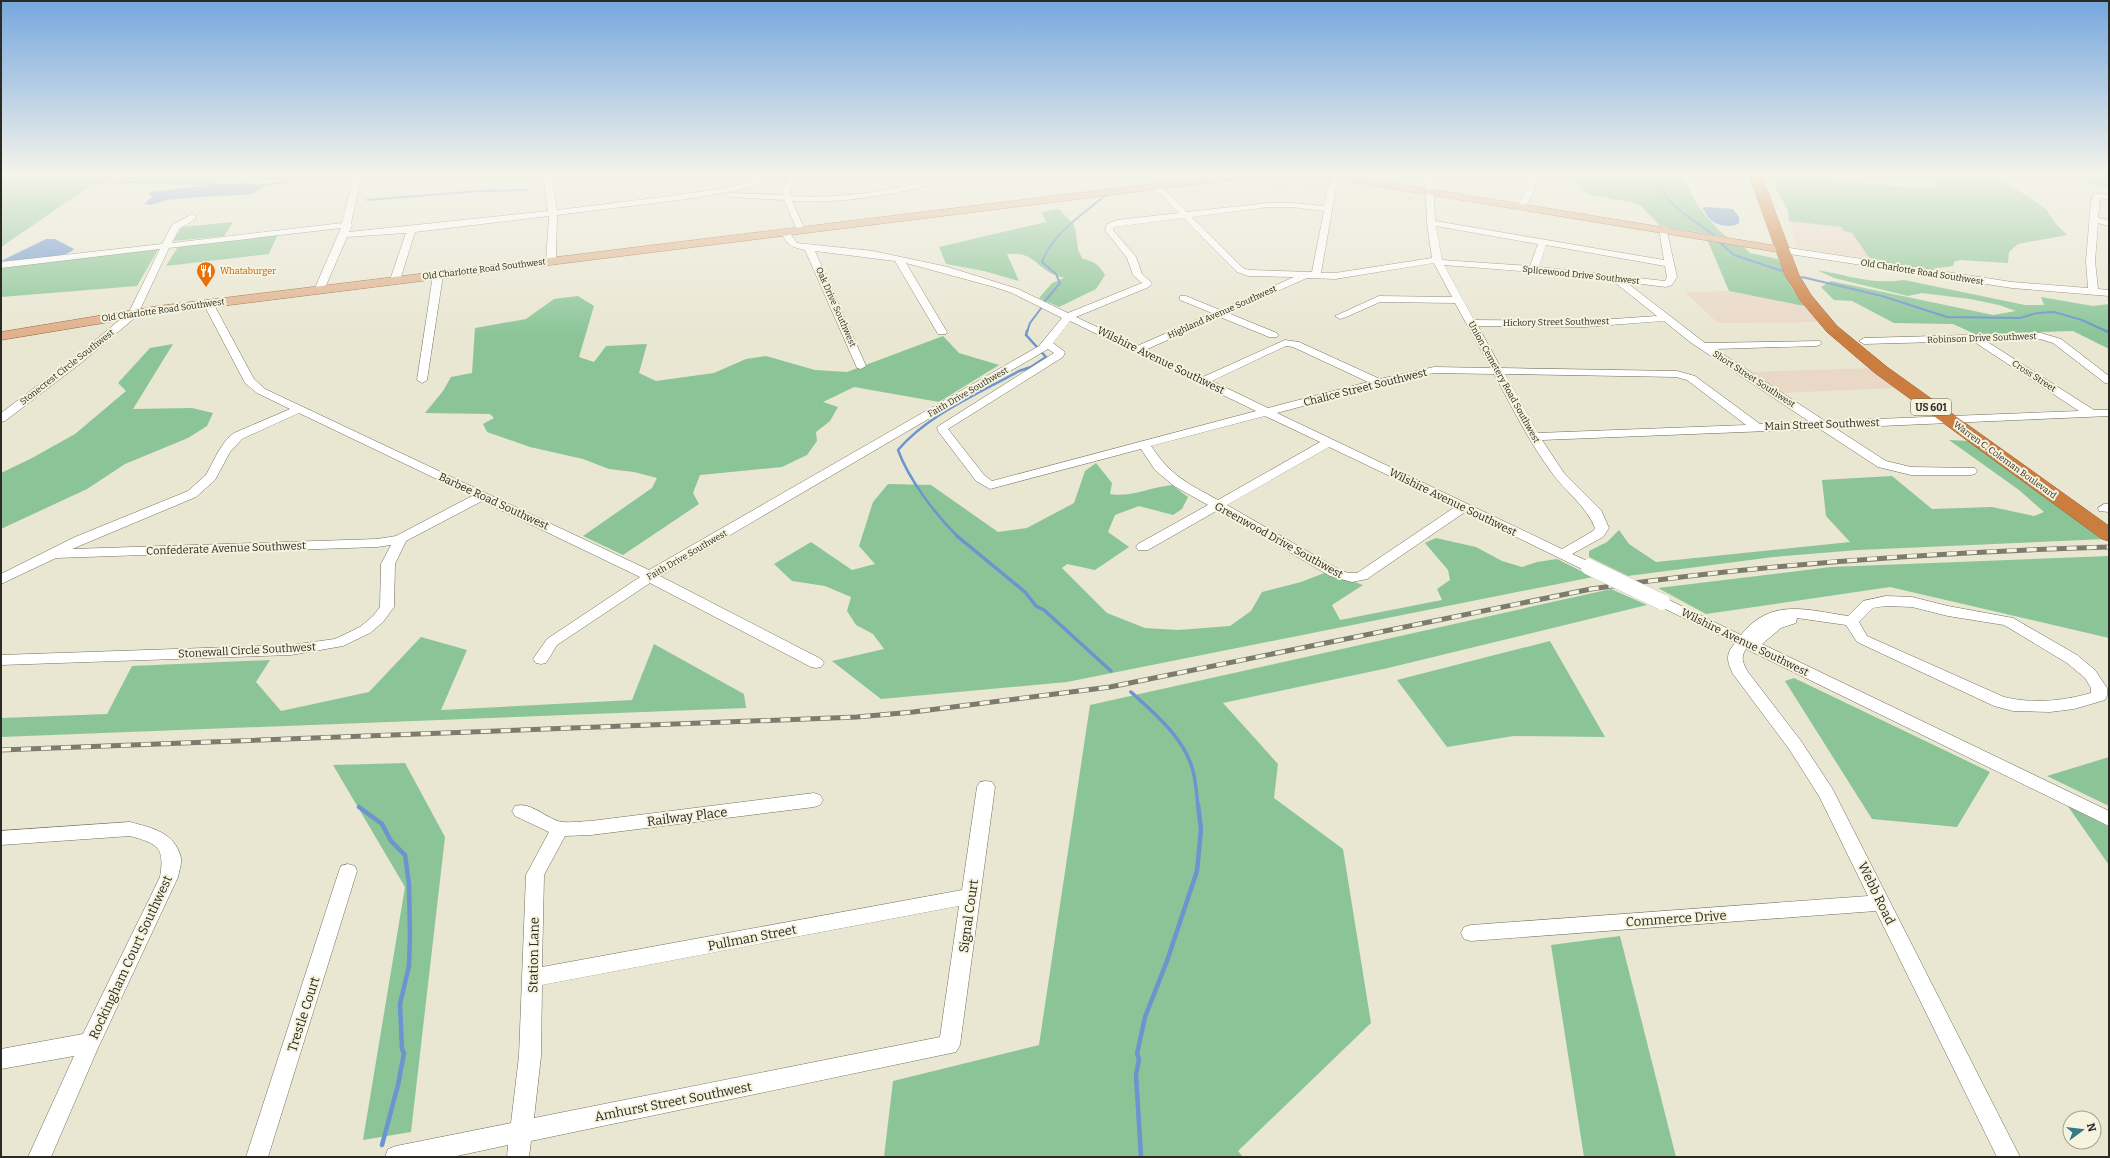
<svg xmlns="http://www.w3.org/2000/svg" width="2110" height="1158" font-family="Bitter,serif">
<style>
.commercial{fill:#ead8c7}
.green{fill:#8bc597}
.water{fill:#6c94ce}
.lines{fill:none;stroke-linecap:round;stroke-linejoin:round}
.stream-far3{stroke:#6c94ce;stroke-width:2}
.stream-far2{stroke:#6c94ce;stroke-width:2.5}
.stream-far1{stroke:#6c94ce;stroke-width:3.5}
.stream{stroke:#6c94ce;stroke-width:4.5}
.minor-casing{stroke:#736f5e;stroke-width:1}
.major-casing{stroke:#936036;stroke-width:1}
.highway-casing{stroke:#936036;stroke-width:1}
.minor{fill:#fff;fill-rule:evenodd}
.major{fill:#e0b18c;fill-rule:evenodd}
.highway{fill:#cb7d40;fill-rule:evenodd}
.rail-casing{stroke:#7d7b6e;stroke-width:5}
.rail{stroke:#f6f3df;stroke-width:3.5;stroke-dasharray:10;stroke-linecap:butt}
.minor-bridge-casing{stroke:#736f5e;stroke-width:16;stroke-linecap:butt}
.minor-bridge{stroke:#fff;stroke-width:16}
.labels{text-anchor:middle;stroke-width:4;stroke-linejoin:round;paint-order:stroke}
.far-street-label{font-size:9px;fill:#2b2a23;stroke:#f6f3df}
.far-food-label{font-size:9px;fill:#c56008;stroke:#f6f3df;text-anchor:start}
.shield{fill:#f6f3df;stroke:#68665b;stroke-width:1}
.shield-label{font-size:10px;font-weight:bold;fill:#2b2a23}
.street-label{font-size:11px;fill:#2b2a23;stroke:#f6f3df}
.near-street-label{font-size:13px;fill:#2b2a23;stroke:#f6f3df}
</style>
<rect width="100%" height="100%" fill="#e9e6d2"/>
<g class="commercial">
<path d="M1258 175 1329 177 1326 198 1303 197 1301 190 1269 191Z"/>
<path d="M1352 180 1426 192V204L1356 195Z"/>
<path d="M1789 221 1841 227 1844 231 1852 232 1870 259 1797 248Z"/>
<path d="M1729 291 1804 306 1819 322 1718 323 1685 292Z"/>
<path d="M1873 368 1897 388 1780 393 1749 372Z"/>
</g>
<g class="green">
<path d="M1 174H299L293 180 181 183 112 179 90 186 1 247Z"/>
<path d="M1568 174H1683C1691 198 1706 220 1727 237L1660 226 1639 204 1587 194Z"/>
<path d="M1777 174 1905 187H1938L1933 181 1909 174H2023L2017 177 2002 180 2046 209 2055 223 2067 235 2018 244 2009 252 2008 263 1960 260 1954 262 1953 266 1923 270 1870 259 1852 233 1844 231 1841 227 1789 221 1788 210 1774 186 1779 177Z"/>
<path d="M2072 174H2109V189L2087 184 2079 176Z"/>
<path d="M1059 209C1064 216 1071 219 1074 226 1079 238 1074 247 1083 259 1094 261 1099 265 1105 275L1096 289 1059 307 1039 298 1052 283 1064 278C1058 276 1051 274 1046 270 1031 259 1028 252 1007 254L1019 281 984 271 946 264 939 247 1046 222 1041 212Z"/>
<path d="M233 222 224 236 173 241 182 227Z"/>
<path d="M278 234 269 254 166 266 179 245Z"/>
<path d="M1707 239 1744 247 1750 253 1778 259 1791 287 1804 306 1729 291Z"/>
<path d="M159 248 137 286 1 297V267Z"/>
<path d="M1817 270C1847 275 1873 285 1904 280L2025 305H2044L2041 297 2093 306 2109 304V349L2073 331 1975 334 1953 324 1894 323 1852 301 1834 300 1821 287 1831 281 1993 315 2016 311 1999 305 1970 299 1922 293 1908 296 1834 278Z"/>
<path d="M578 296 594 306 579 357 594 362 606 346 647 344 639 373 656 381 714 373 746 359 766 356 815 370 847 372 943 336 959 353 999 365 939 402 854 387 823 402 838 407 830 421 816 432 817 441 807 455 782 467 700 475 693 493 699 504 623 555 583 536 652 488 657 478 634 472 609 469 583 459 530 447 487 432 483 424 494 418 490 414 425 413 443 391 451 377 472 373 475 328 526 319 554 299Z"/>
<path d="M173 344 133 409 192 408 213 413 207 426 188 438 125 464 87 489 1 529V473L32 458 75 434 126 391 118 383 150 348Z"/>
<path d="M1949 440 1970 441 2106 539 1858 550 1773 557 1628 576 1589 557V551L1607 542 1619 530 1629 544 1656 562 1850 542 1826 516 1822 480 1892 476 1932 509 1992 507 2034 516 2044 512 2019 490Z"/>
<path d="M1096 463 1112 483 1110 494C1130 498 1151 487 1172 485L1188 497 1182 509 1173 515 1139 506 1115 515 1108 532 1129 547 1095 570 1067 564 1062 568 1107 613 1145 628 1178 630 1230 626 1251 611 1262 592 1301 582 1327 572 1363 585 1332 605 1340 620 1442 600 1437 589 1450 580 1448 570 1425 543 1436 538 1476 547 1502 561 1522 567 1537 562 1557 559 1593 577 1067 682 881 699 832 661 884 649 873 634 856 625 847 611 851 597 825 586 792 581 774 564 811 542 852 570 875 564 859 546 873 502 888 484 931 485 998 532 1027 528 1074 503 1085 471Z"/>
<path d="M2109 556V638L1890 587 1706 614 1658 588 1831 567Z"/>
<path d="M1611 589 1647 605 1388 668 1223 703 1278 764 1274 798 1343 849 1371 1023 1238 1151 1243 1157H884L893 1081 1039 1045 1090 705Z"/>
<path d="M421 637 467 650 441 710 632 700 654 644 744 694 746 708 1 737V718L107 714 132 666 270 660 256 682 281 711 369 692Z"/>
<path d="M1550 641 1605 737 1513 736 1447 747 1397 680Z"/>
<path d="M1794 678 1990 772 1957 827 1872 819 1785 681Z"/>
<path d="M2109 757V806L2047 776Z"/>
<path d="M405 763 445 837 411 1132 363 1140 405 887 333 765Z"/>
<path d="M2067 805 2109 827V865Z"/>
<path d="M1620 936 1676 1157H1584L1551 945Z"/>
</g>
<g class="water">
<path d="M250 183 267 185 252 194 243 195 197 197 167 200 150 205 144 204 153 196 148 194 151 192 218 184Z"/>
<path d="M1706 207 1733 209 1739 217V223C1733 228 1718 226 1712 221 1708 218 1705 212 1702 208Z"/>
<path d="M46 239H55L74 249C65 260 16 260 1 261Z"/>
</g>
<g class="lines">
<g class="stream-far3">
<path d="M1653 174C1662 203 1691 218 1714 235"/>
<path d="M1 181C73 178 146 184 218 184"/>
<path d="M261 185 289 182"/>
<path d="M367 200 481 191 528 190"/>
<path d="M1718 241 1734 255 1782 271"/>
<path d="M1802 277 1882 296 1947 317 2020 318 2037 313 2054 312 2082 320 2108 332"/>
<path d="M1045 301 1060 283 1056 274 1042 262C1054 231 1084 214 1108 193"/>
<path d="M1027 332 1030 323 1042 307"/>
</g>
<g class="stream-far2">
<path d="M2106 331 2109 332"/>
<path d="M958 537C935 514 909 480 898 450 929 414 978 394 1019 371L1031 367 1046 357 1026 335 1027 331"/>
</g>
<g class="stream-far1">
<path d="M957 536 1025 592 1036 606 1044 610 1111 671"/>
<path d="M1131 692C1156 715 1187 740 1194 775 1196 785 1197 796 1198 806"/>
</g>
<g class="stream">
<path d="M359 807 382 824 391 841 405 855 409 884 410 935 409 966 400 1004 402 1049 404 1053 398 1085 382 1145"/>
<path d="M1141 1157 1136 1075 1139 1059 1137 1054 1145 1017 1167 961 1197 871 1201 829 1198 805"/>
</g>
<defs>
<g id="minor">
<path d="M354 174H537L533 176 361 178 351 223 352 225 349 232 548 211 543 174H551L557 210C613 203 669 197 724 188 745 185 771 172 790 174L744 189 680 200 557 215 556 261 551 264 546 261 549 216 415 232 400 280 395 283 390 280 406 233 347 237 324 290 319 293 314 290 341 228 169 248 137 316 81 363 5 421 1 422V413L73 359 129 312 160 249 1 268V262L162 244 172 225 192 214 195 215V219L179 229 172 243 342 223Z"/>
<path d="M790 174H798L790 189 791 196C848 200 901 188 955 174H967C961 179 949 180 941 182 892 195 843 204 792 201L805 230 801 233 797 230 784 200 731 197 727 195 731 193 783 195 782 189Z"/>
<path d="M1331 174 1338 176 1321 273H1335L1432 258 1427 223 1425 174H1433L1435 221 1664 260 1659 229 1666 227 1677 277 1672 285 1666 287 1626 282 1705 343 1820 341 1821 343 1820 345 1816 346 1715 349 1825 421 2079 411 1973 341 1864 344 1859 341 1864 338 2041 333 2061 339 2109 376V384L2105 383 2053 343 2040 339 1986 341 2094 410H2109V416L1835 428 1886 461 1911 467 1975 468 1977 471 1975 474 1971 475H1911L1878 467 1820 429 1542 440 1564 473 1601 510 1609 528 1603 537 1572 554 1594 564 1596 567 1594 570H1584L1465 512 1367 579 1352 582 1330 576 1218 510 1148 550H1138L1136 547 1138 544 1208 505 1174 486 1155 470 1141 449 990 489 976 481 938 431 937 427 1054 353 1048 349 660 576 821 659 824 663 821 667 816 668 811 667 650 583 557 645 546 663 541 664 536 663 533 659 547 639 640 577 482 501 406 541 395 564 394 607 383 622 370 633 343 646 291 655 1 665V655L291 645 335 639 360 627 373 616 380 607 381 564 391 545 377 547 56 558 1 584V574L75 537 188 491 206 475 218 452 226 440 234 433 290 409 257 393 245 383 203 303 205 301 208 300 213 303 254 379 265 389 649 570 1039 346 1062 318 1012 293 994 287 906 263 947 332 946 334H938L895 261 815 251 866 366 861 369 857 368 805 250C791 247 787 245 781 232L782 230H788L797 243 873 251 948 267 1018 289 1068 313 1142 283 1133 275 1127 258 1105 230 1107 224 1117 220 1179 213 1153 187V183H1159L1187 212 1268 203H1292L1324 206ZM1268 207H1292L1324 211 1312 272 1249 270 1243 268 1192 217ZM1183 218 1237 272 1248 276 1294 277 1220 310 1186 296H1180V300L1212 313 1137 346 1076 317 1149 287 1152 283 1142 274 1136 257 1113 230 1114 227ZM1436 226 1538 244 1530 266 1442 260ZM1546 245 1665 266 1667 277 1665 281 1539 267ZM1434 263 1452 297 1379 296 1335 316 1340 319 1344 318 1380 302 1455 303 1491 368 1434 367 1380 379 1299 342 1285 340 1203 377 1145 350 1220 317 1269 337H1277L1278 335 1277 333 1228 313 1307 278 1335 279ZM1444 265 1534 272 1613 281 1657 316 1584 321 1474 320ZM1070 321 1256 411 992 481 984 475 948 429 1063 357 1065 352 1053 343ZM1664 321 1690 342 1810 422 1760 424 1695 376 1677 371 1501 368 1478 326 1584 327ZM1286 346 1293 347 1368 382 1268 408 1212 381ZM1434 373 1494 374C1512 407 1528 440 1550 470 1564 491 1586 505 1595 528L1593 531 1562 549 1277 413 1403 379ZM1505 374 1676 377 1687 380 1746 425 1538 433ZM299 413 472 496 396 536 377 539 72 549 196 497 215 480 230 452 242 439ZM1265 416 1320 442 1218 500C1187 483 1171 476 1151 446ZM1329 447 1455 507 1357 573H1348L1340 570 1227 505Z"/>
<path d="M1524 174H1532C1539 187 1532 197 1524 208H1521L1517 206C1524 196 1531 186 1524 174Z"/>
<path d="M2094 193 2109 195V199L2100 198 2098 218 2109 220V226L2098 223 2095 261 2098 289 2109 290V296L2012 288 1783 253 1779 250 1783 247 2012 282 2088 288 2086 261 2091 202Z"/>
<path d="M438 272 443 275 427 380 422 383 417 380 433 275Z"/>
<path d="M2104 504H2109V512L2099 511 2098 508Z"/>
<path d="M1886 596 1912 597 1948 606 2013 618 2077 655 2095 670 2107 688V696L2105 700 2074 709 2050 712 2013 711 1994 706 1857 642 1846 625 1797 618 1796 623 1781 628 1762 644 2109 811V826L1746 649C1740 658 1743 663 1748 672L1801 741 1832 788 2020 1157H1997L1876 911 1471 941 1464 939 1461 933 1464 927 1471 925 1868 896 1819 796 1789 749 1733 674C1727 661 1725 655 1735 643L1657 605 1655 602 1657 599H1667L1741 635C1771 597 1807 610 1848 616L1863 601ZM1886 606 1912 607 1948 616 2004 625 2067 663 2085 678 2091 688V693C2062 701 2034 704 2004 697L1867 636 1859 622 1873 608Z"/>
<path d="M986 781 992 782 995 787 960 1045 956 1052 531 1141 529 1157H507L508 1145 452 1157H385L388 1149 396 1146 511 1123 519 1056 526 875 549 832 515 816 512 811 515 806C531 801 546 819 562 822 571 823 582 821 591 821L814 793 820 795 823 800 820 805 814 807 591 835 565 836 544 875 542 967 962 890 977 787 980 782ZM959 906 940 1037 534 1118 541 1056 542 985Z"/>
<path d="M130 822C152 828 175 832 181 858 182 863 179 872 178 877L98 1048 51 1157H28L74 1056 1 1069V1049L83 1034 160 877C165 847 158 844 130 836L1 845V831Z"/>
<path d="M348 864 355 866 357 871 268 1157H246L339 871 341 866Z"/>
</g>
<path id="major" d="M1233 174H1338L1783 247 1789 250 1783 253 1334 179 1247 178 158 314 1 340V332L158 306Z"/>
<path id="highway" d="M1749 174H1761L1799 275 1811 295 1837 326 1887 367 2109 526V541L2102 539 1875 373 1827 332 1800 300 1785 275Z"/>
</defs>
<use href="#minor" class="minor-casing"/>
<use href="#major" class="major-casing"/>
<use href="#highway" class="highway-casing"/>
<use href="#minor" class="minor"/>
<use href="#major" class="major"/>
<use href="#highway" class="highway"/>
<defs>
<path id="rail" d="M1 750 857 717 913 712 1110 687 1591 589C1763 564 1935 552 2109 547"/>
</defs>
<use href="#rail" class="rail-casing"/>
<use href="#rail" class="rail"/>
<defs>
<path id="minor-bridge" d="M1589 567 1662 602"/>
</defs>
<use href="#minor-bridge" class="minor-bridge-casing"/>
<use href="#minor-bridge" class="minor-bridge"/>
</g>
<linearGradient id="sky" x2="0" y2="1"><stop stop-color="#76a7de"/><stop offset="0.52" stop-color="#f5f4eb"/><stop offset="1" stop-color="#f5f4eb" stop-opacity="0"/></linearGradient>
<rect width="2110" height="336" fill="url(#sky)"/>
<defs>
<symbol id="restaurant-pin" viewBox="-11 -11 22 30"><path d="M0 17L-7.5 6A9.5 9.5 0 1 1 7.5 6Z" fill="#e8710a" stroke="#f6f3df"/><path d="M-5-6h1v4h1v-4h1v4h1v-4h1v5L-1.5 .5V6h-2V.5L-5-1ZM5-6V6H3V1.5H1.5Q1.5-4 5-6Z" fill="#fff"/></symbol>
</defs>
<g fill-rule="evenodd">
<use href="#restaurant-pin" x="195" y="260" width="22" height="30"/>
</g>
<g class="labels">
<g class="far-street-label">
<text transform="translate(484 269) rotate(-7)" y="3">Old Charlotte Road Southwest</text>
<text transform="translate(1922 272) rotate(9)" y="3">Old Charlotte Road Southwest</text>
<text transform="translate(1581 275) rotate(6)" y="3">Splicewood Drive Southwest</text>
<text transform="translate(836 307) rotate(66)" y="3">Oak Drive Southwest</text>
<text transform="translate(163 310) rotate(-8)" y="3">Old Charlotte Road Southwest</text>
<text transform="translate(1222 312) rotate(-24)" y="3">Highland Avenue Southwest</text>
<text transform="translate(1556 322) rotate(-1)" y="3">Hickory Street Southwest</text>
<text transform="translate(1982 338) rotate(-2)" y="3">Robinson Drive Southwest</text>
<text transform="translate(67 367) rotate(-38)" y="3">Stonecrest Circle Southwest</text>
<text transform="translate(2034 376) rotate(33)" y="3">Cross Street</text>
<text transform="translate(1754 379) rotate(33)" y="3">Short Street Southwest</text>
<text transform="translate(1504 382) rotate(61)" y="3">Union Cemetery Road Southwest</text>
<text transform="translate(968 392) rotate(-30)" y="3">Faith Drive Southwest</text>
<text transform="translate(2005 460) rotate(36)" y="3">Warren C. Coleman Boulevard</text>
<text transform="translate(687 555) rotate(-30)" y="3">Faith Drive Southwest</text>
</g>
<g class="far-food-label">
<text x="220" y="274">Whataburger</text>
</g>
<rect class="shield" x="1911" y="399" width="40" height="16" rx="3"/>
<g class="shield-label">
<text x="1931" y="411">US 601</text>
</g>
<g class="street-label">
<text transform="translate(1161 360) rotate(26)" y="4">Wilshire Avenue Southwest</text>
<text transform="translate(1365 387) rotate(-14)" y="4">Chalice Street Southwest</text>
<text transform="translate(1822 424) rotate(-2)" y="4">Main Street Southwest</text>
<text transform="translate(494 501) rotate(25)" y="4">Barbee Road Southwest</text>
<text transform="translate(1453 502) rotate(26)" y="4">Wilshire Avenue Southwest</text>
<text transform="translate(1279 540) rotate(29)" y="4">Greenwood Drive Southwest</text>
<text transform="translate(226 548) rotate(-2)" y="4">Confederate Avenue Southwest</text>
<text transform="translate(1745 642) rotate(26)" y="4">Wilshire Avenue Southwest</text>
<text transform="translate(247 650) rotate(-3)" y="4">Stonewall Circle Southwest</text>
</g>
<g class="near-street-label">
<text transform="translate(687 816) rotate(-7)" y="5">Railway Place</text>
<text transform="translate(1877 893) rotate(64)" y="5">Webb Road</text>
<text transform="translate(968 916) rotate(-82)" y="5">Signal Court</text>
<text transform="translate(1676 918) rotate(-4)" y="5">Commerce Drive</text>
<text transform="translate(752 937) rotate(-11)" y="5">Pullman Street</text>
<text transform="translate(533 955) rotate(-89)" y="5">Station Lane</text>
<text transform="translate(130 957) rotate(-65)" y="5">Rockingham Court Southwest</text>
<text transform="translate(303 1014) rotate(-72)" y="5">Trestle Court</text>
<text transform="translate(673 1101) rotate(-11)" y="5">Amhurst Street Southwest</text>
</g>
</g>
<rect width="2110" height="1158" fill="none" stroke="#2b2a23" stroke-width="4"/>
<g transform="translate(2082 1130) rotate(75)"><circle r="19" fill="#f6f3df" stroke="#a5a394"/>
<path d="M0-3L7 15L0 10L-7 15Z" fill="#347b86"/>
<text y="-6" font-size="11" font-weight="bold" text-anchor="middle" fill="#2b2a23">N</text>
</g>
</svg>
